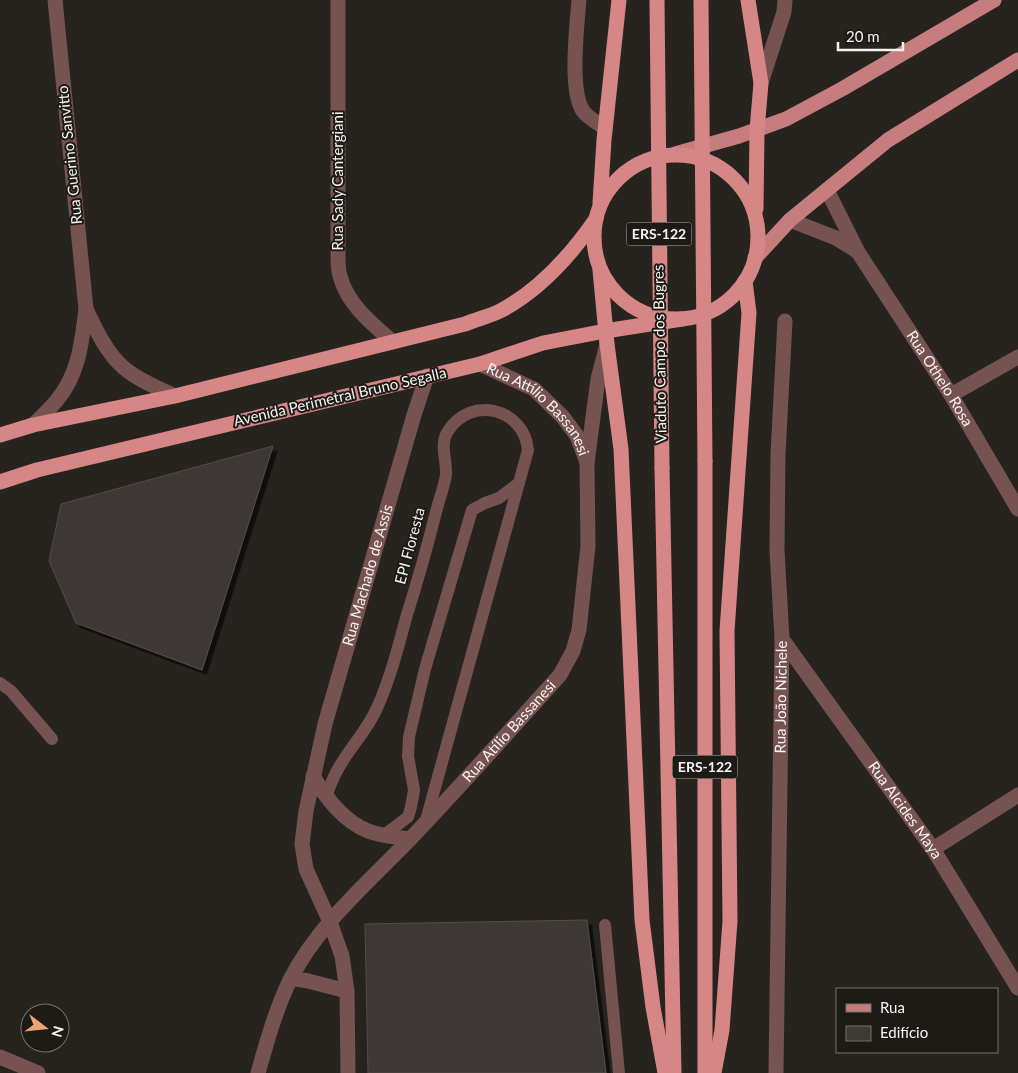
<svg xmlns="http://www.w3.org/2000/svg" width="1018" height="1073" font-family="Lato,sans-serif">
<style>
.building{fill:#3d3935;stroke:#514d48;filter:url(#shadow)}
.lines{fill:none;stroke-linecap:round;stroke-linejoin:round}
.service{stroke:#765251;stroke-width:12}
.minor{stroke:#765251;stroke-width:15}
.tertiary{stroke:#765251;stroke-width:15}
.primary{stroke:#c77d7d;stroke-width:15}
.trunk{stroke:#d78686;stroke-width:15}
.trunk-bridge{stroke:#d78686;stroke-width:15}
.labels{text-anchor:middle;stroke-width:4;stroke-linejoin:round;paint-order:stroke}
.shield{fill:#1e1b17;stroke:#b5b3b0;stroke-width:1}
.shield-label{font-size:14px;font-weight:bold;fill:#f6f4f1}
.street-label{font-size:15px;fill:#f6f4f1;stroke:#1e1b17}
</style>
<defs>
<filter id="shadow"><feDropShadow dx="4.5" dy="4.5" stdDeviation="0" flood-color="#0009"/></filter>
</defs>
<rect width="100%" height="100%" fill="#272420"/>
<g class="building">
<path d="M273 446 202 670 76 623 49 561 61 504Z"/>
<path d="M587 920 606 1073H368L365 924Z"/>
</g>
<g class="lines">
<g class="service">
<path d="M0 683 11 691 52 739"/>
<path d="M326 796C330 787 333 777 338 769 350 747 367 731 377 708 390 679 398 648 406 618 417 583 427 548 436 512 439 500 444 487 446 475 447 460 439 444 448 431 471 395 524 408 528 450L425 824"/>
<path d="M384 835 408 817 411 807 414 790 408 756 409 737 425 669 472 510 485 503 499 498 519 483"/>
<path d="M605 925 619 1073"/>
</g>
<g class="minor">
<path d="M338 0V256C338 263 338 270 340 276 347 304 372 324 393 342"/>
<path d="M579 0C577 26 569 90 583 111 588 118 598 123 605 128"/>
<path d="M761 83 784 12 785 0"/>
<path id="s1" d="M827 190 858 252 951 395 1018 509"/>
<path d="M790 220 836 238 857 251"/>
<path id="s2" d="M480 364 534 389 563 417 577 436 587 462"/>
<path d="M951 395 1018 357"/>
<path id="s3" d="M782 639 933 849 1018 988"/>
<path d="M313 776C326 798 343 821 368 831 381 836 396 837 410 839"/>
<path d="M933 849 1018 795"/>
<path d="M291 978 308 981 347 991"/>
<path d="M0 1057 38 1073"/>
<path id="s4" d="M258 1073C267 1041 276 1009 290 980 318 924 369 882 411 838 462 785 510 730 560 675L573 651 579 630 588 546 587 463 598 379 607 344"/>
<path id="s5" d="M348 1073 347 991 342 956 330 922 306 869 302 844 306 811 325 724 414 415 427 376"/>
<path id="s6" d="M776 1073 782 639 777 550 778 454 785 321"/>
</g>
<g class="tertiary">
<path d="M86 309C95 328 107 354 124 368 138 380 158 388 175 396"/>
<path d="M33 425C41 417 50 409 57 400 79 374 82 341 86 309L55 0"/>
</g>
<g class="primary">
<path d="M675 154 739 136 786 119 842 89 994 0"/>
<path d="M755 258 790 220 888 140 1018 60"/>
</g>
<g class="trunk">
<path d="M748 0 761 83 757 130 756 209"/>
<circle cx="676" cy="237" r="82"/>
<path d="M600 203 604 140 619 0"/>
<path d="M600 270 607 344 621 449 642 920 653 1007 665 1073"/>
<path d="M0 435 33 425 175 396 465 324C477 319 491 316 502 310 541 289 571 255 596 219"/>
<path d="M662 468 674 1073"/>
<path d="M0 482 37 470 480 364 543 343 605 331 682 319"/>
<path d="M705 1073V461"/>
<path d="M714 1073 722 1030 730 921 727 631 749 313 745 281"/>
</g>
<g class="trunk-bridge">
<path d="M657 0 662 468"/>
<path d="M701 0 705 461"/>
</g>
</g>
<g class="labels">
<g class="shield">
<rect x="626.5" y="222.5" width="65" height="23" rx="4"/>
<rect x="672.5" y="755.5" width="65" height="23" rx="4"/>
</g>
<g class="shield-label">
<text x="659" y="239">ERS-122</text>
<text x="705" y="772">ERS-122</text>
</g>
<g class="street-label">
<text transform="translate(70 155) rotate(-96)" y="5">Rua Guerino Sanvitto</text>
<text transform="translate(338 181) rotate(-90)" y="5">Rua Sady Cantergiani</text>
<text transform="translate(660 354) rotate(-91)" y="5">Viaduto Campo dos Bugres</text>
<text dy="5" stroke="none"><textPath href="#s1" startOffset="220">Rua Othelo Rosa</textPath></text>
<text transform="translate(340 397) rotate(-13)" y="5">Avenida Perimetral Bruno Segalla</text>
<text dy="5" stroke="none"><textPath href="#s2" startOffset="76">Rua Attílio Bassanesi</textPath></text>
<text transform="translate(410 546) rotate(-75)" y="5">EPI Floresta</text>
<text dy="5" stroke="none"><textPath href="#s5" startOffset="514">Rua Machado de Assis</textPath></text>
<text dy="5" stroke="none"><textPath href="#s6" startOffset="376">Rua João Nichele</textPath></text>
<text dy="5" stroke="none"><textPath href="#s4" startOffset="431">Rua Atílio Bassanesi</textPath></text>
<text dy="5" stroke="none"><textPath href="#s3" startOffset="211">Rua Alcides Maya</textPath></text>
</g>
</g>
<rect x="836" y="988" width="162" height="65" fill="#1e1b17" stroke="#74726e"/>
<rect x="846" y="1004" width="25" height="8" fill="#c77d7d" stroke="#74726e"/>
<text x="880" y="1013" font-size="15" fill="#f6f4f1">Rua</text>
<rect x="846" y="1026" width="25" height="15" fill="#3d3935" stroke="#74726e"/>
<text x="880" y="1038" font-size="15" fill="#f6f4f1">Edifício</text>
<g transform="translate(45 1028) rotate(106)"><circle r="24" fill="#1e1b17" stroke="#74726e"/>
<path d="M0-4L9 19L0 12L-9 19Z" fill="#f0a279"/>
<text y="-8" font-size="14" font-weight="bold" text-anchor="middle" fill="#f6f4f1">N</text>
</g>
<path d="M838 42v8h65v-8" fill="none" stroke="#f6f4f1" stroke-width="2.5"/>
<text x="846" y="42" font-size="15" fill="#f6f4f1" stroke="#1e1b17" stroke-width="4" paint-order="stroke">20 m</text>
</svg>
